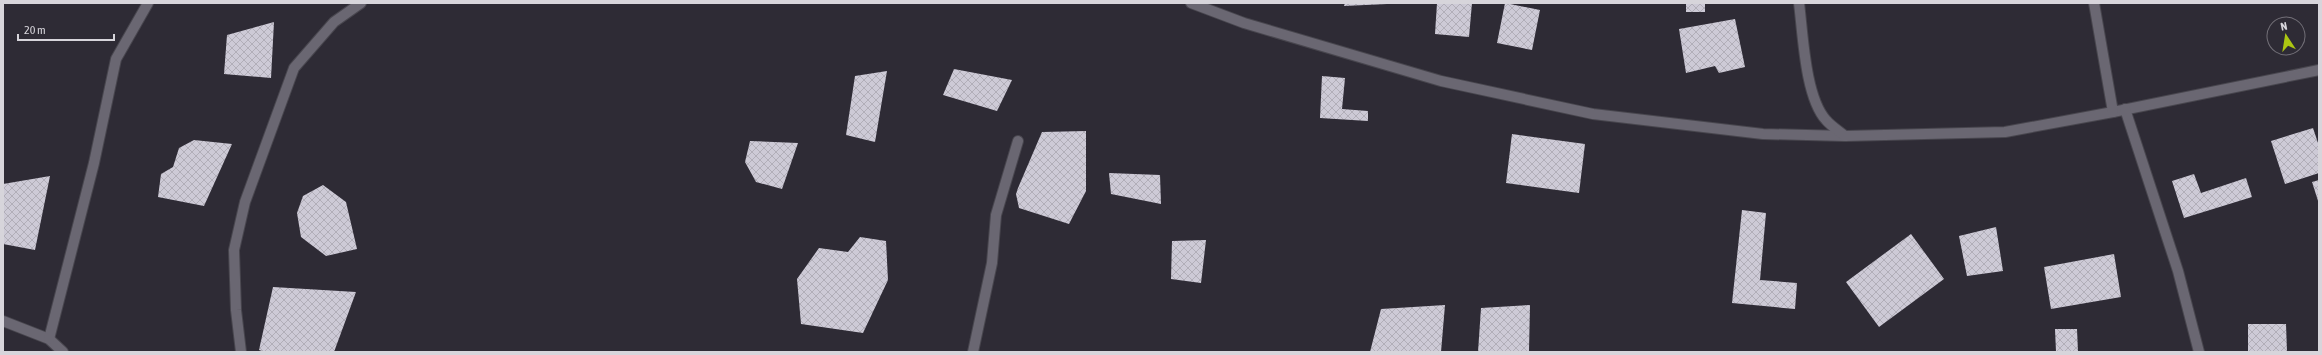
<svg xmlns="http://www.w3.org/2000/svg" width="2322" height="355" font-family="'Asap Condensed',sans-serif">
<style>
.building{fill:url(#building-cross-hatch)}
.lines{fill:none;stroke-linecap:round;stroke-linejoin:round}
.minor-casing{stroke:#48464e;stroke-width:12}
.minor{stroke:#6a6772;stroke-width:10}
</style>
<defs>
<pattern id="building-cross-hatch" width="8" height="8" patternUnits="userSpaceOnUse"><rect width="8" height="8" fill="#cdcad6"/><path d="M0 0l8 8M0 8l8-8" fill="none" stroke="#b1aeb8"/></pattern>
</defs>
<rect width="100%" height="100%" fill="#2e2b35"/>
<g class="building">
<path d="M1345 3H1387V4L1344 6Z"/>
<path d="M1437 3H1472L1469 37 1435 34Z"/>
<path d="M1505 3 1540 10 1532 50 1497 43Z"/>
<rect x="1686" y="3" width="19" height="9"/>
<path d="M1735 19 1745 67 1719 73 1715 66 1686 73 1679 29Z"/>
<path d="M274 22 271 78 224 74 227 35Z"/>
<path d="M954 69 1012 80 997 111 943 95Z"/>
<path d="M887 71 875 142 846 135 855 76Z"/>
<path d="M1322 76 1345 78 1342 109 1368 111V121L1320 118Z"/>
<path d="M2313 128 2319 146V173L2285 184 2271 141Z"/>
<path d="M1086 131V191L1069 224 1019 208 1016 194 1018 188 1042 132Z"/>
<path d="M1512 134 1585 144 1579 193 1506 183Z"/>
<path d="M194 140 232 144 204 206 158 197 161 174 173 167 179 148Z"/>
<path d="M750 141 798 143 782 189 756 182 745 162Z"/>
<path d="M1109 173 1160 175 1161 204 1111 194Z"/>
<path d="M2194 174 2201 193 2246 178 2252 197 2184 218 2172 181Z"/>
<path d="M50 176 35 250 3 244V184Z"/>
<path d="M2319 180V204L2312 182Z"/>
<path d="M323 185 346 202 357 249 326 256 301 237 297 213 303 196Z"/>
<path d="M1742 210 1766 213 1760 280 1797 283 1795 309 1732 303Z"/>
<path d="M1996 227 2003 271 1967 276 1959 236Z"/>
<path d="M1911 234 1944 279 1879 327 1846 282Z"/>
<path d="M860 237 886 241 888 280 863 333 801 324 797 279 819 248 848 252Z"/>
<path d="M1206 240 1201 283 1171 279 1172 241Z"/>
<path d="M2114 254 2121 297 2051 309 2044 267Z"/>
<path d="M273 287 356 292 334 352H265L259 350Z"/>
<path d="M1445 305 1441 352H1370L1381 309Z"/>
<path d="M1530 305 1529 351 1478 352 1481 308Z"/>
<path d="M2248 324H2286L2287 352H2248Z"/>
<path d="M2055 329H2077L2078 352H2056Z"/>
</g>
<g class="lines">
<defs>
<g id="minor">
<path d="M1191 3 1244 23 1441 81 1593 114 1763 134 1845 136"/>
<path d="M1799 3C1803 34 1805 97 1826 120 1831 126 1839 131 1845 136L2005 132 2113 112 2319 70"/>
<path d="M2094 3 2113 112"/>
<path d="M2125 109 2178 271 2199 352"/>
<path d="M3 321 49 339 63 352"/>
<path d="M49 339 94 163 116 59 148 3"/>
<path d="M241 352 236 310 234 250 245 202 294 68 334 22 361 3"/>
<path d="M973 352 992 263 996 215 1018 141"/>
</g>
</defs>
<use href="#minor" class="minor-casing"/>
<use href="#minor" class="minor"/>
</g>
<rect width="2322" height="355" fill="none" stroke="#d7d5db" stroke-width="8"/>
<g transform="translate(2286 36) rotate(348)"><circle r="19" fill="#2e2b35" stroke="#726f77"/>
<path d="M0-3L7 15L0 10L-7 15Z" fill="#acc612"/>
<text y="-6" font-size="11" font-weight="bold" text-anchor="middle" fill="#d7d5db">N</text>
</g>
<path d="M18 34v6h96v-6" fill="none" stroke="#d7d5db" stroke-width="2"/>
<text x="24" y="34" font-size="12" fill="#d7d5db" stroke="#2e2b35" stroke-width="3" paint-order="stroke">20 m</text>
</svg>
